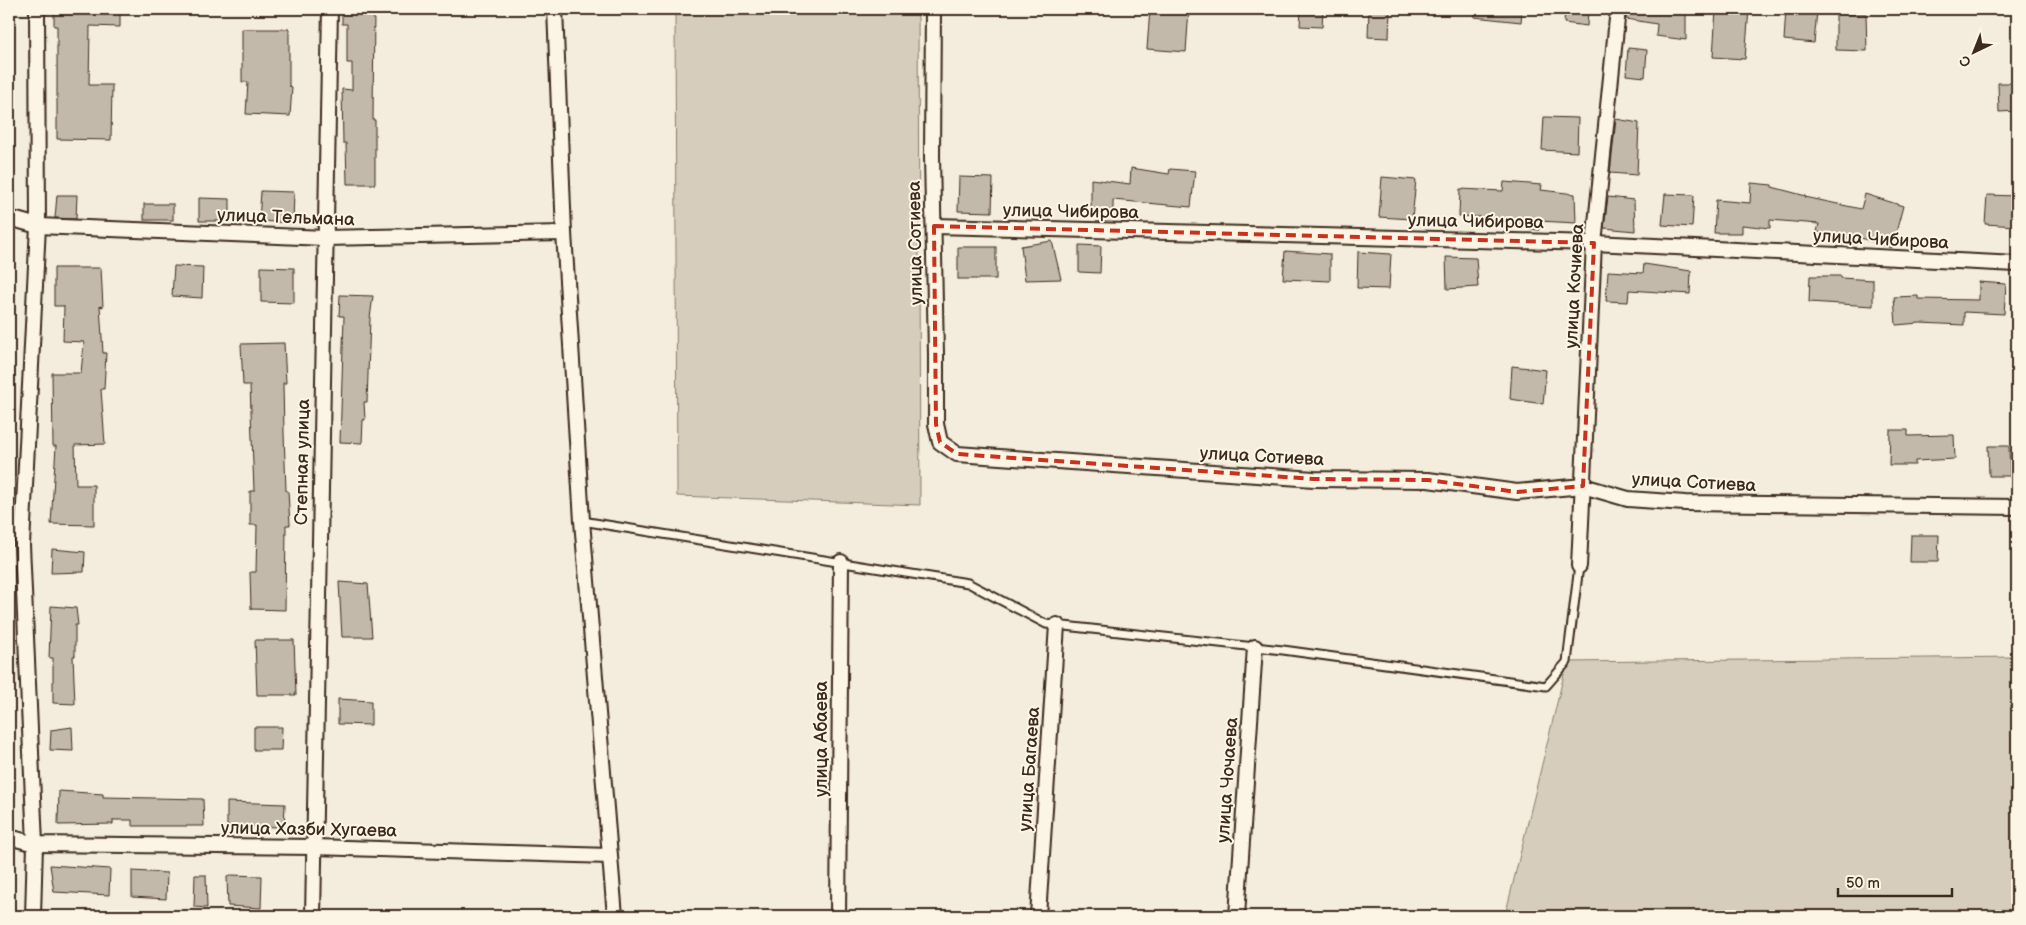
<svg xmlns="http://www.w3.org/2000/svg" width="2026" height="925" font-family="'Balsamiq Sans',sans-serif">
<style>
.green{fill:#d6cdbd;stroke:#887c6e}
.building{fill:#c3b9aa;stroke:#3b2a1e}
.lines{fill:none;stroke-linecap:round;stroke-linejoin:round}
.lane-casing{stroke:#3b2a1e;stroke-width:11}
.street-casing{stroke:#3b2a1e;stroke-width:18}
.lane{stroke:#fcf5e5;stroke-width:7}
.street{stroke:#fcf5e5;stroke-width:14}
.marked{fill:none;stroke:#c8321e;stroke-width:4;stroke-dasharray:10 6;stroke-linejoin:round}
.labels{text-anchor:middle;stroke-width:4;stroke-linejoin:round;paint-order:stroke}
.street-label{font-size:18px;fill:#3b2a1e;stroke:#fcf5e5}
</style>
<rect width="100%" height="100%" fill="#f4eddd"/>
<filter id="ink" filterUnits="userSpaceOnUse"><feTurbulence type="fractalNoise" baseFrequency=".02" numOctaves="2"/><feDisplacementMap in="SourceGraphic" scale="10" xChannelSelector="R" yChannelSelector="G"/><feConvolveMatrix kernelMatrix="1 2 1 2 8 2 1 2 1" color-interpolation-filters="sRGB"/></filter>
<g filter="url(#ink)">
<g class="green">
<path d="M675 9H918L920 505 677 496Z"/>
<path d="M2017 657V916H1505L1567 662Z"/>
</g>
<g class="building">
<path d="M54 9H120V27L90 26 89 85H112L111 140 57 139V26H54Z"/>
<path d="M342 9H374L373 120H375V184H347L346 143H343L342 89 352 90V63H347V24H342Z"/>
<path d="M1150 9H1189L1186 52 1147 49Z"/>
<path d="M1301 9H1323L1322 27 1300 26Z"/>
<path d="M1369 9H1390L1389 38 1368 37Z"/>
<path d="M1475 9H1522L1521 22 1474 17Z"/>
<path d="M1565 9H1588L1587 26 1564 23Z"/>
<path d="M1627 9H1686V40L1656 36 1657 24 1626 19Z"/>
<path d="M1716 9H1749L1745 59 1713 57Z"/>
<path d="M1786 9 1817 11 1814 43 1784 40Z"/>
<path d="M1836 14H1866L1867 51 1836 50Z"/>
<path d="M242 29H289V86L292 87 290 116 246 114 248 82H242Z"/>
<path d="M1628 48 1647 50 1645 77 1626 75Z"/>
<path d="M1998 83H2017V111L1999 112Z"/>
<path d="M1544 117 1578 118 1577 152 1542 150Z"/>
<path d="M1616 119 1639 123 1637 175 1610 173Z"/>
<path d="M1131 168 1169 174 1170 169 1195 171 1191 207 1113 200V211L1091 210V179L1130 184Z"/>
<path d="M959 177 993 178 992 212 958 211Z"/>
<path d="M1382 177 1416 180 1412 219 1379 217Z"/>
<path d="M1504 182 1542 185 1541 190 1575 194 1576 223 1539 221V230L1501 226 1502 218 1459 216 1460 189 1503 191Z"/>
<path d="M1751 183 1772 185V187L1806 196 1805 197 1861 209 1865 194 1903 206 1892 248 1849 234 1848 239 1817 232 1819 224 1770 220V228L1742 225V233H1714L1716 200 1750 203Z"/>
<path d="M261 191 294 192 293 223 259 221Z"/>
<path d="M1665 194 1694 195 1692 227 1662 225Z"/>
<path d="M57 195H77L76 219 55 218Z"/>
<path d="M1987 195 2016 196 2017 226 1985 224Z"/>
<path d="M1608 197 1634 200 1635 231 1604 228Z"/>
<path d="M199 198 230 199V221H199Z"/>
<rect x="144" y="204" width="29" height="16"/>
<path d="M1052 241 1061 279 1025 280 1021 246Z"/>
<path d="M1079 245 1101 246 1100 273 1079 272Z"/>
<rect x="958" y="247" width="38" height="32"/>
<path d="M1285 251 1330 254V281L1283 279Z"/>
<path d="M1358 252 1391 254 1389 289 1357 288Z"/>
<path d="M1446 257 1476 258 1478 287 1447 289Z"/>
<path d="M1644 264 1691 271 1690 294 1629 290 1628 302 1606 301 1608 271 1643 273Z"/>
<path d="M174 266 203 267 202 298 172 296Z"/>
<path d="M261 267 294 268V303L261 302Z"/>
<path d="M54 268H101L103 307 100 306 103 353H106L104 389H101L105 444 75 445 76 485H94V525L51 524 56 446H53L52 373H81L84 342 63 341 64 306H54Z"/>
<path d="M1810 276H1841V278L1873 280V306L1809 302Z"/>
<path d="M1979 282 2006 284 2004 314 1964 312V325L1920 323 1896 325 1894 297 1918 296V299L1979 300Z"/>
<path d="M340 295 373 296 370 318 367 402H364L365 420H363L362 443 340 442 344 316H339Z"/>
<path d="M284 343 286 383H283L284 433 286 491H288L290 525H286L285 610 251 609 250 572H256L257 525H250V491H254L250 385H243L241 344Z"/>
<path d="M1512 366 1546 370 1543 404 1510 399Z"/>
<path d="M1890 430H1908V436L1954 435 1955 459 1915 461V465H1889Z"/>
<path d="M1988 446H2009L2010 476H1989Z"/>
<path d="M1911 535H1939L1938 562H1910Z"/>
<path d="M52 549 85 552 84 572 51 573Z"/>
<path d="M339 582 368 584 372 637H342Z"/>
<path d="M51 606 76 608 78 625H75V656H73L75 704 53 703V658H49Z"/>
<path d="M255 640H294L296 695H257Z"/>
<path d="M338 699 371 701V725L338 724Z"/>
<path d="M72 727 73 751 50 750 51 730Z"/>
<path d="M254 727H282L281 750H254Z"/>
<path d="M59 791 103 794V797L203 799 204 826H132V820H113V824L58 825Z"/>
<path d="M227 802 285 804 284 827 227 826Z"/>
<path d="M50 865 110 869 109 895 54 892Z"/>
<path d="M132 871 167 873 166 899 132 897Z"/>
<path d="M195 875H206L207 908 194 907Z"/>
<path d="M230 875 262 876 261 908 228 906 227 877Z"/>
</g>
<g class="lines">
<defs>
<path id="lane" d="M582 521 968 583 1046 624 1283 650 1546 686 1567 662 1579 566"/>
<g id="street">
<path d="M555 9 564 233 582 521 615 916"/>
<path d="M933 9 932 156 936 354V424L940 442 957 454 1314 479 1428 480 1517 492 1583 486 1628 499 1685 503 2017 507"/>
<path d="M9 218 38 226 325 238 564 233"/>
<path d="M934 226 1594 243 2017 264"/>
<path d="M1579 566 1594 243 1618 9"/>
<path d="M9 837 35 844 314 847 610 856"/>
<path d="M33 916 35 844 22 545 38 226 37 9"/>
<path d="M313 916 330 9"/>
<path d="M838 916 841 562"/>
<path d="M1038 916 1057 625"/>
<path d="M1237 916 1255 647"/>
</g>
</defs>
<use href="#lane" class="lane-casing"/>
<use href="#street" class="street-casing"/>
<use href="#lane" class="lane"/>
<use href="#street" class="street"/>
</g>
</g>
<path class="marked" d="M934 226 1594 243 1583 486 1517 492 1428 480 1314 479 957 454 940 442 936 424Z"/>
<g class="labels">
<g class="street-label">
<text transform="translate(1071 211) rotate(1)" y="6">улица Чибирова</text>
<text transform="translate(286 217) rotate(2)" y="6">улица Тельмана</text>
<text transform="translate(1476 221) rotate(1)" y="6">улица Чибирова</text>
<text transform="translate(1881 239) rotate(3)" y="6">улица Чибирова</text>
<text transform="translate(915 243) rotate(-91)" y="6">улица Сотиева</text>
<text transform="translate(1574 286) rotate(-87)" y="6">улица Кочиева</text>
<text transform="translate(1262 456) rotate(3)" y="6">улица Сотиева</text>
<text transform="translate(302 462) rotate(-89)" y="6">Степная улица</text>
<text transform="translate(1694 482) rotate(3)" y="6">улица Сотиева</text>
<text transform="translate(821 739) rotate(-90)" y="6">улица Абаева</text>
<text transform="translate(1029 769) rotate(-86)" y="6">улица Багаева</text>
<text transform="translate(1227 780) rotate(-86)" y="6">улица Чочаева</text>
<text transform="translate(309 829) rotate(1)" y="6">улица Хазби Хугаева</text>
</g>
</g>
<rect width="2026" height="925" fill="none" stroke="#fcf5e5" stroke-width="30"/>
<rect x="15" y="15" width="1996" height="895" fill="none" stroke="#3b2a1e" stroke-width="2" filter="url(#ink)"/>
<g transform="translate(1974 52) rotate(223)" stroke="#fcf5e5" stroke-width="4" paint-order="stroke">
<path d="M0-4L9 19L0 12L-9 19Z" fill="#3b2a1e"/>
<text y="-8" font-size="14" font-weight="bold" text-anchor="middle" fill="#3b2a1e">С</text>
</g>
<path d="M1838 888v8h114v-8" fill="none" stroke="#3b2a1e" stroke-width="2.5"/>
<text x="1846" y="888" font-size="15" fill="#3b2a1e" stroke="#fcf5e5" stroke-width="4" paint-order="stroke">50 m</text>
</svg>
